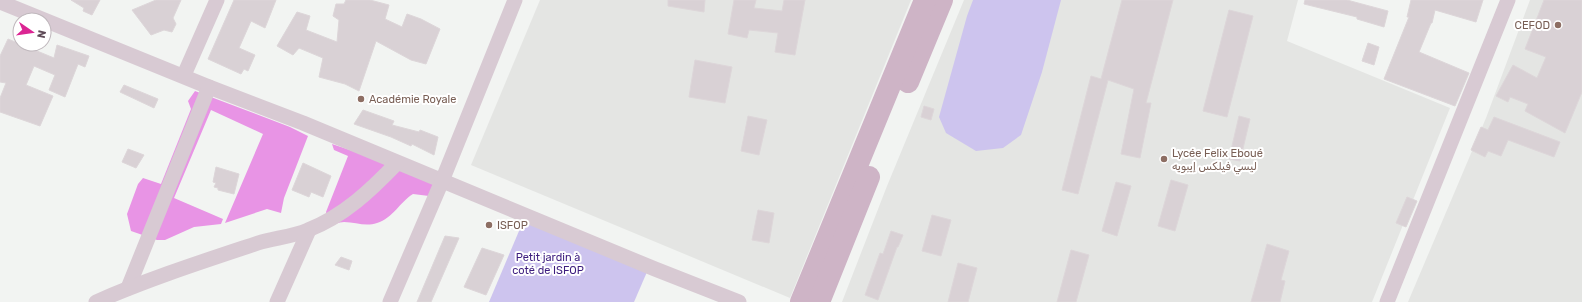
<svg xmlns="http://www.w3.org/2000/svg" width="1582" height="302" font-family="Rubik,'Noto Naskh Arabic',sans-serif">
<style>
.education{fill:#e4e5e3}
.green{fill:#cdc4ee}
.water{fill:#e894e5}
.building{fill:#d9d1d5;stroke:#ddd6d9}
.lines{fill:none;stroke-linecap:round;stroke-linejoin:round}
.minor{stroke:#d8cad3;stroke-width:15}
.primary{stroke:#ceb4c6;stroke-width:22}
.education-dot{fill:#8d6e63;stroke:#fff;stroke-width:1.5}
.labels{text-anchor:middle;stroke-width:4;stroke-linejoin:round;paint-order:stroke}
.education-label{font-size:11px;fill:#785e54;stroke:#fff;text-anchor:start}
.park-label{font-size:11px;fill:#3d1d7e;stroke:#fff}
</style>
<rect width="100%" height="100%" fill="#f2f4f2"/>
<g class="education">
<path d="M540 0H911L790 298 471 165Z"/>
<path d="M964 0H1298L1287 41 1450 108 1372 302H842L887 186Z"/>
<path d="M1530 0H1582V302H1408L1486 118Z"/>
</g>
<g class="green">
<path d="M973 0H1061L1042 72 1021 135 1003 148 976 151 946 133 939 117 967 16Z"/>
<path d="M527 212 650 265 634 302H489Z"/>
</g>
<g class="water">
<path d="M195 91 290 127 308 136 284 198 281 213 267 209 225 223 263 134 211 110 174 198 223 219 221 224 194 227 165 240H157L131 231 127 214 138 184 143 178 161 184 191 109 188 101Z"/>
<path d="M332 144 356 152 434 184 429 196 413 194C400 202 393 218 377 223 365 227 356 222 344 222 339 222 333 225 329 227L326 212 348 156 334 150Z"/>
</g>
<g class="building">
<path d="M71 0H100L92 15 83 11 84 8Z"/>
<path d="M156 0H181L173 18 176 24 172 32 164 30 151 35 132 10Z"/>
<path d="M234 0H276L265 28 251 21 239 48 255 55 248 71 244 69 241 74 208 59Z"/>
<path d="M346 0H370L389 5 385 19 402 27 407 14 421 19 440 29 426 64 411 60 376 41 359 91 345 84 319 77 323 58 299 48 293 55 277 46 297 12 310 16 306 30 337 42 339 20 333 16 336 4H344Z"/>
<path d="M668 0H705L704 12 668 6Z"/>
<path d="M734 0H756L754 8 782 11 784 0H805L795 55 775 52 778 33 749 30 747 38 728 34Z"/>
<path d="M1122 0H1173L1146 103H1151L1140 158 1121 154 1134 89 1108 80 1078 194 1062 190 1091 76 1101 79Z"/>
<path d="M1305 0H1347L1388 11 1384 27 1357 19V17L1304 4Z"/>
<path d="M1411 0H1483L1476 22 1435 10 1432 23H1431L1419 52 1469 73 1455 106 1384 79 1409 17H1407Z"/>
<path d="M1544 0H1582V92L1565 133 1525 111 1528 104 1510 97 1508 102 1496 96 1513 65 1537 78 1546 57 1525 49Z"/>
<path d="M1229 10 1253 16 1227 117 1203 111Z"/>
<path d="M8 39 54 58 57 45 89 56 85 67 78 64 65 97 49 90 55 75 34 66 26 85 53 96 40 126 0 112V98L6 83 0 82V56Z"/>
<path d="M1368 43 1379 47 1374 65 1362 61Z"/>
<path d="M695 60 732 67 725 103 689 97Z"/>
<path d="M124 85 158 99 154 108 120 92Z"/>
<path d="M924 106 934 109 931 120 921 117Z"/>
<path d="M363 110 394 121 392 125 419 132 420 130 438 137 434 155 412 144 411 146 391 137 354 124Z"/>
<path d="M748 116 767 120 759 155 741 151Z"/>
<path d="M1239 116 1250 119 1240 161 1229 159Z"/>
<path d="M1494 117 1560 142 1554 157 1508 140 1501 156 1488 151 1485 157 1471 150 1481 127 1488 130Z"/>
<path d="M128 149 144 155 136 168 122 162Z"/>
<path d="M303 163 331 176 323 197 311 192 309 197 292 190Z"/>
<path d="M216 167 239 174 234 194 218 190V188L214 187 216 183 213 182Z"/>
<path d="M1171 180 1188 185 1175 231 1158 226Z"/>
<path d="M1116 182 1131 186 1117 236 1102 231Z"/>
<path d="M1407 197 1417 201 1406 227 1396 223Z"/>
<path d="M758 210 774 213 769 243 752 240Z"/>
<path d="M932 215 951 220 941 256 922 251Z"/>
<path d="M891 231 903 235 898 247H897L878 300 865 295 880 253 883 254Z"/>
<path d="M445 236 459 238 431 302H417Z"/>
<path d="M1267 244 1289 251 1281 280 1285 281 1280 302H1251Z"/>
<path d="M482 248 504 255 486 295 464 287Z"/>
<path d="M1071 250 1089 255 1076 302H1057Z"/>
<path d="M341 257 352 261 349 270 335 265Z"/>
<path d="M958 263 977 268 968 302H948Z"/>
</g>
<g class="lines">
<g class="minor">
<path d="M0 2 209 87 303 123 655 269 739 302"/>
<path d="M184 75 217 0"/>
<path d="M128 288 209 87"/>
<path d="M96 302C148 279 204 261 258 243 274 238 292 237 308 230 344 216 371 190 397 163"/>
<path d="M277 302 309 230"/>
<path d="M390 302 442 181 515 0"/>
<path d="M1387 302 1508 0"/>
</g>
<g class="primary">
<path d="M908 82 942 0"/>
<path d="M801 302 925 0"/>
<path d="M819 302 869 177"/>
</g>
</g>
<g class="education-dot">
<circle cx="1558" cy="25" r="4"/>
<circle cx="361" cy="99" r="4"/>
<circle cx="1164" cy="159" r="4"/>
<circle cx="489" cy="225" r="4"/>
</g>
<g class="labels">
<g class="education-label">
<text x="1550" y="29" text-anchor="end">CEFOD</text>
<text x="369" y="103">Académie Royale</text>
<text x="1172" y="157">Lycée Felix Eboué<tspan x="1172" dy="13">ليسي فيلكس إيبويه</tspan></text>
<text x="497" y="229">ISFOP</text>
</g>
<g class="park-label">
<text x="548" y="261">Petit jardin à<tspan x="548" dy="13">coté de ISFOP</tspan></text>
</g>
</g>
<g transform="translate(32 32) rotate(103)"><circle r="19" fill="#ffffff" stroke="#bfb7bc"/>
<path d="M0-3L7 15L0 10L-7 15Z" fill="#db2593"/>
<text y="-6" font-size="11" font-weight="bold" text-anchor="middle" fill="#5f4b58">N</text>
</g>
</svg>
